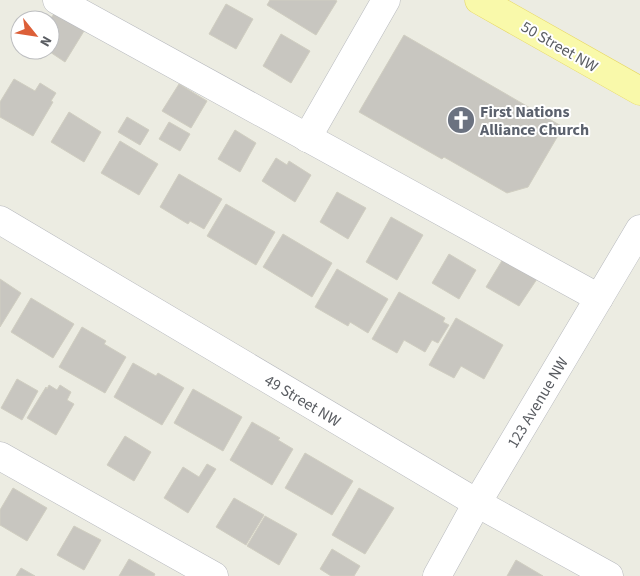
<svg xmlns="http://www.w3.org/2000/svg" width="640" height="576" font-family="'Source Sans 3',sans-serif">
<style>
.building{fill:#c8c6c0;stroke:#d0cec1}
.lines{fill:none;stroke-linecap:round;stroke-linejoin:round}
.minor-casing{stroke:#b7b9be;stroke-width:29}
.major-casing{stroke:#e7d761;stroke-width:29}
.minor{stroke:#fff;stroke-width:28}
.major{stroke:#f9f9aa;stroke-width:28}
.labels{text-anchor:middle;stroke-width:4;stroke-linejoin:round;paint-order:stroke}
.street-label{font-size:16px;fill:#5a5d62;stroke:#fff}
.worship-label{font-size:16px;font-weight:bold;fill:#5b616d;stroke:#fff;text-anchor:start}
</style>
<rect width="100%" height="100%" fill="#ecece2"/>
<g class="building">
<path d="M270 0H335L337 1 316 35 267 5Z"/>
<path d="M226 4 253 19 236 49 209 34Z"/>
<path d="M55 12 84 31 65 62 47 50H50V20Z"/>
<path d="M281 34 310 51 291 83 263 66Z"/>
<path d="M404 35 563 127 528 187 507 193 444 157 442 159 359 112Z"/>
<path d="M31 50H46L41 59 30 52Z"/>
<path d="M14 79 35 91 40 83 56 93 51 101 53 102 33 136 0 117V102Z"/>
<path d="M179 84 207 101 191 128 162 111Z"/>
<path d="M69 112 101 132 84 162 51 142Z"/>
<path d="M127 117 149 130 140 145 118 132Z"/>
<path d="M169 122 190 134 180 151 159 139Z"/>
<path d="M235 130 256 143 240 172 218 159Z"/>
<path d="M120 141 158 164 139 195 101 173Z"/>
<path d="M276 158 287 165 289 161 311 175 295 202 262 181Z"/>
<path d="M179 174 222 199 204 229 190 221 188 224 160 207Z"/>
<path d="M337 192 366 208 348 239 320 222Z"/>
<path d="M226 204 275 232 256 265 207 236Z"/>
<path d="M391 217 423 235 397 280 366 262Z"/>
<path d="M283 234 332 263 312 297 263 267Z"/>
<path d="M449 254 476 270 459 299 432 283Z"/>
<path d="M503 259 537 279 519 306 486 287Z"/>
<path d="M337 269 388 299 368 333 350 322 348 326 315 307Z"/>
<path d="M0 279 21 293 0 327Z"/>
<path d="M399 292 445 318 443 322 449 325 438 343 432 340 425 352 404 340 397 353 372 339Z"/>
<path d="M31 298 74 324 53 358 11 332Z"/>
<path d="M456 318 503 345 484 379 461 366 454 378 429 365Z"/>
<path d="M82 327 106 341 104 344 126 357 105 393 59 367Z"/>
<path d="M133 363 156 376 158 373 184 388 162 425 114 397Z"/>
<path d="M17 379 38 391 22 420 1 408Z"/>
<path d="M49 385 57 390 60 385 71 392 67 400 74 404 56 435 27 418 46 387 47 389Z"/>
<path d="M193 389 242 417 223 451 174 423Z"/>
<path d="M252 422 280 438 278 440 293 449 272 485 230 460Z"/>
<path d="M125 436 151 452 134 481 107 465Z"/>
<path d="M305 453 353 481 332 515 285 488Z"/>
<path d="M207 464 216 469 188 513 164 498 183 467 199 477Z"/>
<path d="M13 488 47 508 27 541 0 525V510Z"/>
<path d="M359 488 394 508 365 554 332 535Z"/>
<path d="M234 498 264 515 246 545 216 527Z"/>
<path d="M265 516 297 534 279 565 247 546Z"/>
<path d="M74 526 101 540 84 570 57 555Z"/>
<path d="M332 549 360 566 354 576H331L320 569Z"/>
<path d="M129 559 155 574 154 576H119Z"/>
<path d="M516 560 543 576H507Z"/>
<path d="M21 568 35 576H16Z"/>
</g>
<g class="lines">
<defs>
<g id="minor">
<path d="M57 0 599 298"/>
<path d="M307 138 386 0"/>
<path d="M0 220 477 503 609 576"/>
<path d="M0 456 214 576"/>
<path d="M437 576 477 503 640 229"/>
</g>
<path id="major" d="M479 0 640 91"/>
</defs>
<use href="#minor" class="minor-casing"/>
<use href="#major" class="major-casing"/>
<use href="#minor" class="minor"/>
<use href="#major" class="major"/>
</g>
<defs>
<symbol id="church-disc" viewBox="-11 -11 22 22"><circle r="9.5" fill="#6b7280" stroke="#fff"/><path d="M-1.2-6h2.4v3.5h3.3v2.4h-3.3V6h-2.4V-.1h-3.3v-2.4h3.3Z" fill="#fff"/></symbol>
</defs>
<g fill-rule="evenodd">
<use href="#church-disc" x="445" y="104" width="32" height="32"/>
</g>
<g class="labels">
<g class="street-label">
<text transform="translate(560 46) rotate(30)" y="6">50 Street NW</text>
<text transform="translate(303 400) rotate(31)" y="6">49 Street NW</text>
<text transform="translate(537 402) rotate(-59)" y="6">123 Avenue NW</text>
</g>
<g class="worship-label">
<text x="480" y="117">First Nations<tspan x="480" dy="18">Alliance Church</tspan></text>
</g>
</g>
<g transform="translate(35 35) rotate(120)"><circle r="24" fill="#ffffff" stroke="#bdbec0"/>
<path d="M0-4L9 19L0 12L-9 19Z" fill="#dc5f38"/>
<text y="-8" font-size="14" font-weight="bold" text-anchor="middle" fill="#5a5d62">N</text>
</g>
</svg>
